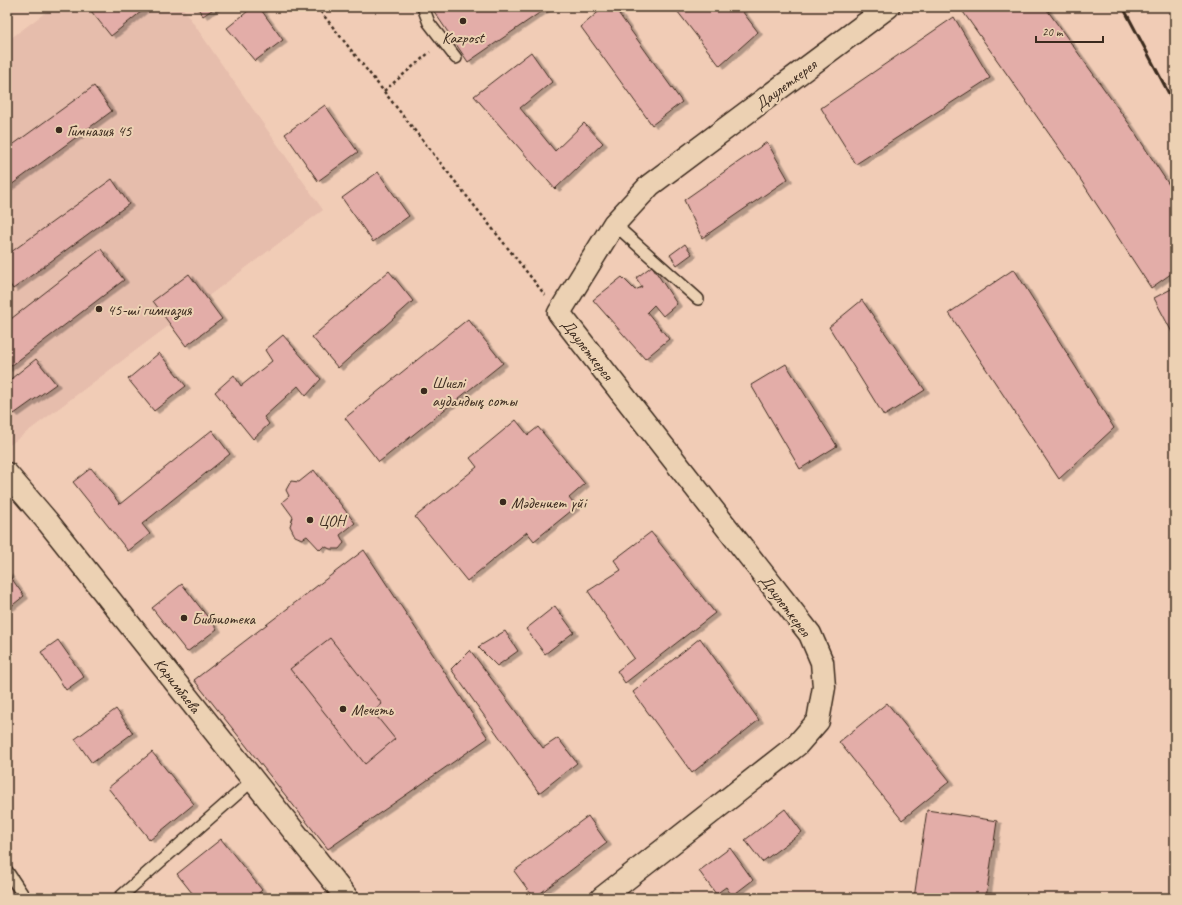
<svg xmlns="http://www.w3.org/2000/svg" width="1182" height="905" font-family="Caveat,sans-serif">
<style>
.built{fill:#e6bdac}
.building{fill:#e3ada8;stroke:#3b2a1e;filter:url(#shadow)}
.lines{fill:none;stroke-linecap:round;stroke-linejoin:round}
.lane-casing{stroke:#3b2a1e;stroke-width:14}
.street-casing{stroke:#3b2a1e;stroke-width:25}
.path{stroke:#3b2a1e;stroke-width:2.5;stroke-dasharray:3 3;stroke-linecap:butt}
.lane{stroke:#ecd1b3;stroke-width:11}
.street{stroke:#ecd1b3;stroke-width:22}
.rail{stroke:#3b2a1e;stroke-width:3}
.poi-dot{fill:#3b2a1e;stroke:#ecd1b3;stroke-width:1.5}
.labels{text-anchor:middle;stroke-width:4;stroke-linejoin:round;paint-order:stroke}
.poi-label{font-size:16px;fill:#3b2a1e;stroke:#ecd1b3;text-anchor:start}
.street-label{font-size:16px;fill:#3b2a1e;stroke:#ecd1b3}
</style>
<defs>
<filter id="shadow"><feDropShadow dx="4.5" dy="2.5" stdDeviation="0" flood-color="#0004"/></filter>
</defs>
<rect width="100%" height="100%" fill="#f1ccb6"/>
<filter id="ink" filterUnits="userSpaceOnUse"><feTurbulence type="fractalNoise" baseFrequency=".025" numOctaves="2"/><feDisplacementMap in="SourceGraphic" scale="8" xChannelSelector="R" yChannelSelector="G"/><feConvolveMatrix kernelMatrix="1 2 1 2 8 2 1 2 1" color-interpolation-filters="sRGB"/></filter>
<g filter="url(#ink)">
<path class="built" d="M53 7H182L323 210 7 447V41Z"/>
<g class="building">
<path d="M96 7H147L111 36 91 11Z"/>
<path d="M197 7H216L203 16Z"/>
<path d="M253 7H259L283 40 255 61 227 28Z"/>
<path d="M431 7H548L468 62Z"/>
<path d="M604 7H614L682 102 652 125 581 27Z"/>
<path d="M674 7H739L758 32 720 66Z"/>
<path d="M963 7H1045L1130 125 1175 194V271L1151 288 1071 165 961 9Z"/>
<path d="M954 17 990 78 856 164 821 108Z"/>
<path d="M531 52 552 82 520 108 555 151 584 123 603 143 555 189 474 96Z"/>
<path d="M94 86 112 111 7 188V149Z"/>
<path d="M325 105 358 152 318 181 285 134Z"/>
<path d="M767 142 788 179 702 238 684 200Z"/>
<path d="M378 172 409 216 373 242 342 198Z"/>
<path d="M112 179 129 204 13 289 7 280V255Z"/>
<path d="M685 244 692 254 677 265 670 255Z"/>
<path d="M101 249 124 280 7 369V322Z"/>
<path d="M652 266 677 304 663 316 654 305 647 312 669 339 645 359 593 300 622 277 635 290 642 287 636 278Z"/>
<path d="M1014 269 1114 428 1059 479 949 313Z"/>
<path d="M389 271 413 301 338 368 312 337Z"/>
<path d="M189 274 222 319 186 346 153 301Z"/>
<path d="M1175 287V338L1154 298Z"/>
<path d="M862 300 925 390 884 416 829 327Z"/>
<path d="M468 319 503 363 379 462 345 418Z"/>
<path d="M283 335 321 379 306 396 298 386 264 417 269 424 253 439 215 392 234 375 241 386 272 361 265 350Z"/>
<path d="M159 353 186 386 154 411 128 379Z"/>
<path d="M36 359 56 384 14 414 7 407V382Z"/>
<path d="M786 364 837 446 800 469 751 385Z"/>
<path d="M516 420 528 435 538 427 585 484 569 498 576 507 534 541 527 532 467 581 415 517 477 467 470 458Z"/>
<path d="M212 430 230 454 142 524 150 534 128 551 73 482 91 468 120 504Z"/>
<path d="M314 470 355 523 340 535 344 543 339 549H330L324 546 320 550 307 536 302 539 295 536 290 526 293 517 282 502 289 496 286 490 291 481 299 482Z"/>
<path d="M651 532 715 613 625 683 617 671 634 658 588 591 621 570 614 560Z"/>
<path d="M364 550 488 738 328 849 194 680Z"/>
<path d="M7 572 24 596 9 608 7 605Z"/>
<path d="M182 584 217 629 187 652 152 608Z"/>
<path d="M555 606 574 632 545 654 526 629Z"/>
<path d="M505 631 518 651 497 666 478 647Z"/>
<path d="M330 638 382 704 373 712 395 739 365 764 290 669Z"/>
<path d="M700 638 759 720 692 773 633 692Z"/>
<path d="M58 640 84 677 66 690 41 652Z"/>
<path d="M470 650 543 748 558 738 577 763 539 793 451 669Z"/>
<path d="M887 703 950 781 902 820 839 742Z"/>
<path d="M116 709 133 733 92 763 75 739Z"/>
<path d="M152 752 194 804 150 840 108 788Z"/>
<path d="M785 809 802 832 762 862 745 840Z"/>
<path d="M927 810 997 821 986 898H914Z"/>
<path d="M588 816 607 843 534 898 514 871Z"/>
<path d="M221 839 262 890 253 898H196L177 874Z"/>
<path d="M730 848 753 880 732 896 726 887 716 894 699 871Z"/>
<path d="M673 893 677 898H666Z"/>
</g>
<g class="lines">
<defs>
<g id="lane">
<path d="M423 7 429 23 456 58"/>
<path d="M614 224 698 299"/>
<path d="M7 871 25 898"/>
<path d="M119 898 253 780"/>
</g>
<g id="street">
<path d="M7 474 48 522 347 898"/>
<path d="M602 898 797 745 818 721 824 687 822 662 810 634 559 313 614 224 650 185 888 7"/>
</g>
</defs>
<use href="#lane" class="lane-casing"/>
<use href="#street" class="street-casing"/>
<g class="path">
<path d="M317 7 545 295"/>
<path d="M384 91 430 52"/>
</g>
<use href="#lane" class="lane"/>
<use href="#street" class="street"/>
<path class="rail" d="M1123 7 1175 105"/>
</g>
</g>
<g class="poi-dot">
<circle cx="463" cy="21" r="4"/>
<circle cx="59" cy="130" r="4"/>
<circle cx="99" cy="309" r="4"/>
<circle cx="424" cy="391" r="4"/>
<circle cx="503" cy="502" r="4"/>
<circle cx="310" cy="520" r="4"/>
<circle cx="184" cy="618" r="4"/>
<circle cx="343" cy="709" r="4"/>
</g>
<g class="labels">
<g class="poi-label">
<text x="463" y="43" text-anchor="middle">Kazpost</text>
<text x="67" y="136">Гимназия 45</text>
<text x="107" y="315">45-ші гимназия</text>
<text x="432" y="388">Шиелі<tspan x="432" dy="18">аудандық соты</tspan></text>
<text x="511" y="508">Мәдениет үйі</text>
<text x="318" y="526">ЦОН</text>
<text x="192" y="624">Библиотека</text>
<text x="351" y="715">Мечеть</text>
</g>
<g class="street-label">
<text transform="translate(785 84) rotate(-37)" y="6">Даулеткерея</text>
<text transform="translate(588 349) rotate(52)" y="6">Даулеткерея</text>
<text transform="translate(786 605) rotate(53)" y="6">Даулеткерея</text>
<text transform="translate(178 685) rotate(52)" y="6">Каримбаева</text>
</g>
</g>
<rect width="1182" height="905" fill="none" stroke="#ecd1b3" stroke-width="24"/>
<rect x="12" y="12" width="1158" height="881" fill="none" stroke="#3b2a1e" stroke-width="1.5" filter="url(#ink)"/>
<path d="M1036 36v6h67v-6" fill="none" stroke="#3b2a1e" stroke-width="2"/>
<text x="1042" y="36" font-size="12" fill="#3b2a1e" stroke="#ecd1b3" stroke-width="3" paint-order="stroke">20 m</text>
</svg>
